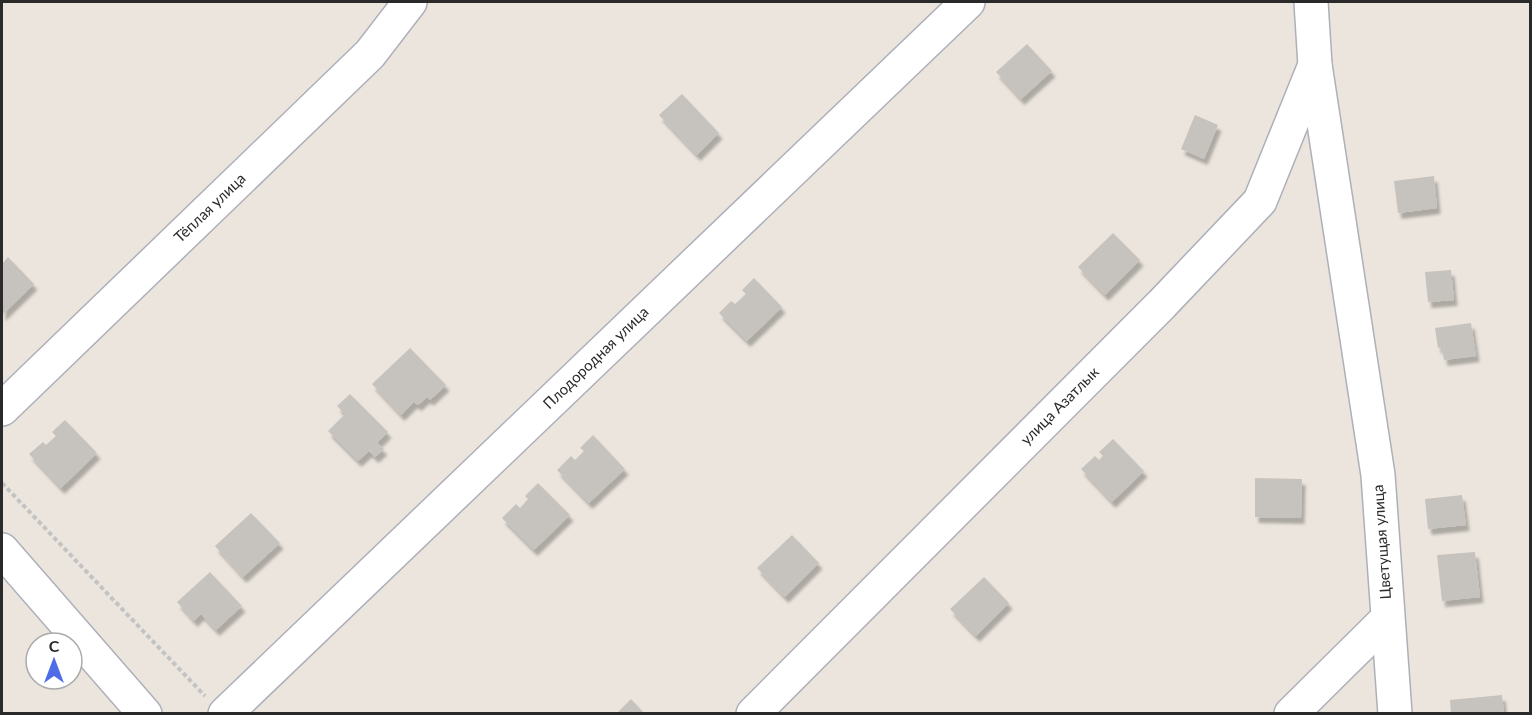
<svg xmlns="http://www.w3.org/2000/svg" width="1532" height="715" font-family="Lato,sans-serif">
<style>
.building{fill:#c6c2bd;filter:url(#shadow)}
.lines{fill:none;stroke-linecap:round;stroke-linejoin:round}
.minor-casing{stroke:#aeb0b9;stroke-width:36}
.path{stroke:#c3c3c3;stroke-width:4;stroke-dasharray:4.5 3;stroke-linecap:butt}
.minor{stroke:#fff;stroke-width:33}
.labels{text-anchor:middle;stroke-width:4.5;stroke-linejoin:round;paint-order:stroke}
.street-label{font-size:15px;fill:#2a2a2a;stroke:#fff}
</style>
<defs>
<filter id="shadow"><feDropShadow dx="3.5" dy="6" stdDeviation="1.5" flood-color="#0004"/></filter>
</defs>
<rect width="100%" height="100%" fill="#ebe5dd"/>
<g class="building">
<path d="M1027 44 1052 71 1021 99 996 72Z"/>
<path d="M682 94 719 133 697 155 659 115Z"/>
<path d="M1195 115 1218 125 1204 159 1181 149Z"/>
<path d="M1434 176 1437 208 1398 213 1394 181Z"/>
<path d="M1113 233 1140 260 1105 295 1078 267Z"/>
<path d="M8 257 34 284 2 315V264Z"/>
<path d="M1451 270 1454 300 1428 302 1425 272Z"/>
<path d="M754 278 782 307 747 341 719 313 731 301 735 304 746 294 742 290Z"/>
<path d="M1471 323 1476 356 1444 360 1442 347 1438 348 1435 328Z"/>
<path d="M410 348 446 385 430 400 427 397 418 405 414 402 401 415 372 384Z"/>
<path d="M350 394 388 432 377 443 384 449 375 457 369 451 358 461 328 431 345 414 337 406Z"/>
<path d="M65 420 97 453 61 488 29 454 43 442 46 445 56 436 52 432Z"/>
<path d="M593 435 625 469 589 503 557 470 571 456 575 460 584 451 580 448Z"/>
<path d="M1113 439 1144 471 1112 502 1081 469 1095 456 1099 460 1103 456 1099 452Z"/>
<path d="M1255 478 1302 479 1301 518 1255 517Z"/>
<path d="M538 483 570 515 534 550 502 518 516 504 520 508 528 499 525 496Z"/>
<path d="M1462 495 1466 525 1428 529 1425 499Z"/>
<path d="M251 513 280 543 243 577 215 546Z"/>
<path d="M792 535 819 563 785 597 757 568Z"/>
<path d="M1475 552 1480 597 1442 601 1437 555Z"/>
<path d="M210 572 242 606 216 630 201 614 194 621 177 602Z"/>
<path d="M984 577 1009 603 976 636 950 609Z"/>
<path d="M1502 695 1504 714H1451L1450 700Z"/>
<path d="M631 699 645 714H616Z"/>
</g>
<g class="lines">
<defs>
<g id="minor">
<path d="M1311 2 1315 65 1378 475 1395 714"/>
<path d="M2 409 370 54 410 2"/>
<path d="M2 550 145 714"/>
<path d="M225 714 968 2"/>
<path d="M753 714 1162 304 1260 201 1315 65"/>
<path d="M1291 714 1387 619"/>
</g>
</defs>
<use href="#minor" class="minor-casing"/>
<path class="path" d="M2 483 205 696"/>
<use href="#minor" class="minor"/>
</g>
<g class="labels">
<g class="street-label">
<text transform="translate(210 208) rotate(-44)" y="5">Тёплая улица</text>
<text transform="translate(596 358) rotate(-44)" y="5">Плодородная улица</text>
<text transform="translate(1060 406) rotate(-45)" y="5">улица Азатлык</text>
<text transform="translate(1382 542) rotate(-94)" y="5">Цветущая улица</text>
</g>
</g>
<rect width="1532" height="715" fill="none" stroke="#2a2a2a" stroke-width="6"/>
<g transform="translate(54 661)"><circle r="28" fill="#ffffff" stroke="#aaaaaa" stroke-width="1.5"/>
<path d="M0-4.5L10 22L0 15L-10 22Z" fill="#4e6ce7"/>
<text y="-9" font-size="16" font-weight="bold" text-anchor="middle" fill="#2a2a2a">С</text>
</g>
</svg>
